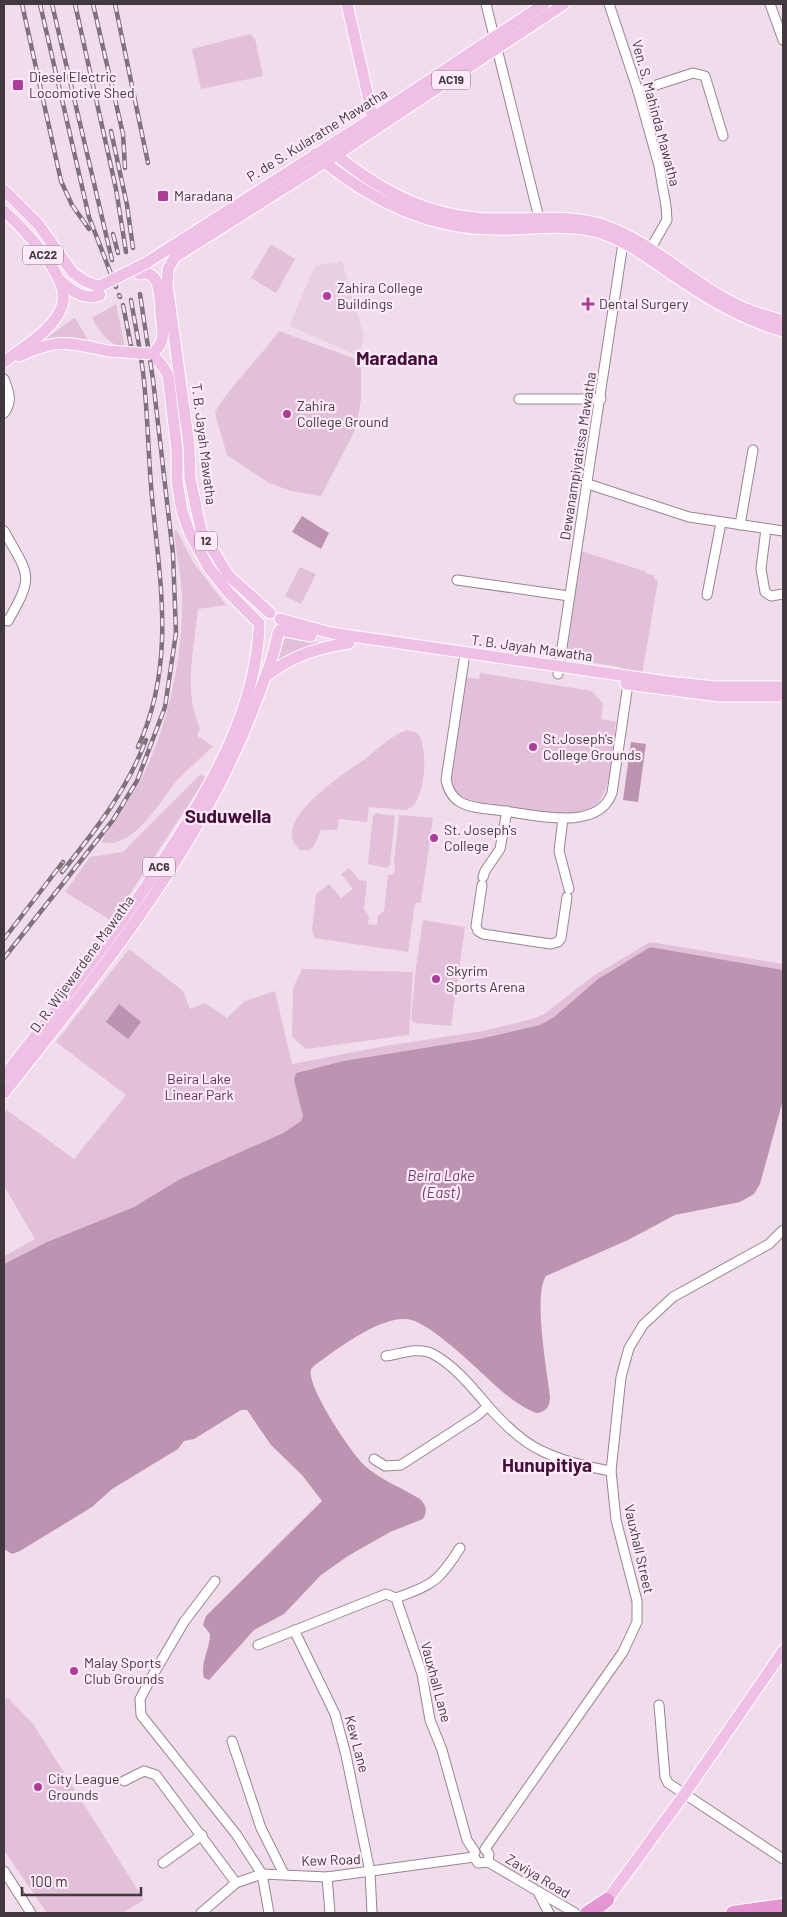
<svg xmlns="http://www.w3.org/2000/svg" width="787" height="1917" font-family="Barlow,sans-serif">
<style>
.built{fill:#eacfe3}
.green{fill:#e2c0d9}
.water{fill:#bc94b2}
.lines{fill:none;stroke-linecap:round;stroke-linejoin:round}
.minor-casing{stroke:#988593;stroke-width:11}
.major-casing{stroke:#fff;stroke-width:13}
.highway-casing{stroke:#fff;stroke-width:16}
.minor{stroke:#fff;stroke-width:9}
.major{stroke:#efbfe5;stroke-width:11}
.highway{stroke:#e595d3;stroke-width:14}
.rail-casing{stroke:#7f727c;stroke-width:4.5}
.rail{stroke:#feeaf9;stroke-width:2.5;stroke-dasharray:8;stroke-linecap:butt}
.major-bridge-casing{stroke:#fff;stroke-width:13;stroke-linecap:butt}
.major-bridge{stroke:#efbfe5;stroke-width:11}
.poi-dot{fill:#ae3d9a;stroke:#feeaf9;stroke-width:2}
.labels{text-anchor:middle;stroke-width:4.5;stroke-linejoin:round;paint-order:stroke}
.shield{fill:#feeaf9;stroke:#7a6e77;stroke-width:1}
.shield-label{font-size:12px;font-weight:bold;fill:#41393f}
.poi-label{font-size:14px;fill:#41393f;stroke:#feeaf9;text-anchor:start}
.street-label{font-size:14px;fill:#41393f;stroke:#feeaf9}
.park-label{font-size:14px;fill:#622f58;stroke:#feeaf9}
.water-label{font-size:15px;font-style:italic;fill:#733e68;stroke:#feeaf9}
.district-label{font-size:19px;font-weight:bold;fill:#450f3c;stroke:#feeaf9}
</style>
<rect width="100%" height="100%" fill="#f1dceb"/>
<path class="built" d="M342 261 364 337 359 356 289 326 315 266Z"/>
<g class="green">
<path d="M250 34 255 39 263 76 201 89 192 49Z"/>
<path d="M271 244 295 259 276 293 251 278Z"/>
<path d="M116 304 125 347C109 346 99 331 92 318Z"/>
<path d="M75 318 90 343 43 341 71 320Z"/>
<path d="M279 331 361 361V399L356 428 321 496 291 491 269 483 227 455 216 417 215 412C232 383 259 359 279 331Z"/>
<path d="M174 531H177L193 562 226 605 198 609C194 649 183 692 200 728L197 736 213 746C202 757 190 767 179 778 160 800 134 851 101 842 113 823 127 804 138 785 167 733 184 655 182 596 181 574 176 552 174 531Z"/>
<path d="M581 551 647 572V574L654 575V579L658 580 642 675 620 672 621 667 575 660 569 657 567 654Z"/>
<path d="M300 567 316 574 301 604 285 596Z"/>
<path d="M286 635 318 642 317 644 276 665Z"/>
<path d="M480 673 592 691 603 704 601 719 616 722C613 742 612 779 602 797 584 830 497 806 466 802 455 794 451 786 451 772L464 677 479 679Z"/>
<path d="M407 730 418 733C428 750 426 790 413 806L406 810 369 807 367 822 339 819 337 830H321L314 846 309 850H300C266 822 347 772 366 758 378 749 393 734 407 730Z"/>
<path d="M201 774 206 778 112 921 65 892 90 857 123 852Z"/>
<path d="M376 813 395 816 390 864 387 868 368 864 373 816Z"/>
<path d="M399 815 433 818 421 903H415L408 952 314 938 312 929 316 894 329 884 341 898 353 889 341 874 349 868 359 880 367 881 364 909 369 916 368 924 377 925 378 916 384 911 388 875H392L395 871 394 863Z"/>
<path d="M423 920 465 927 451 1026 415 1023 411 1020 416 967Z"/>
<path d="M650 942 783 964V970L650 947 610 971 554 1017 540 1025 479 1039 343 1061 302 1071 296 1073 303 1116 301 1121 283 1133 180 1179 134 1207 47 1242 4 1264V1256L35 1239 4 1186V1114L7 1110 74 1159 126 1095 56 1042 129 949 183 991 190 1009 205 1003 227 1018 245 1001 275 991 292 1064 385 1046 483 1031 532 1019 543 1015 593 976Z"/>
<path d="M302 969 413 972 409 1035 306 1049 292 1037 293 988Z"/>
<path d="M8 1698 34 1725 144 1900 122 1913H47L4 1850V1701Z"/>
</g>
<g class="water">
<path d="M302 516 329 533 321 549 292 532Z"/>
<path d="M631 742 646 744 638 802 623 800Z"/>
<path d="M650 947 783 970V1100L760 1184 754 1194 740 1202 675 1215 628 1240 546 1276C533 1295 547 1371 550 1396 550 1406 547 1412 536 1413 515 1404 500 1390 484 1375 468 1360 427 1321 407 1319 378 1317 337 1349 315 1365L311 1369C306 1386 350 1451 364 1465 379 1479 402 1488 420 1499 426 1505 428 1511 423 1519L390 1532 348 1556 321 1575 284 1614 254 1630 209 1680 204 1678C200 1662 210 1649 210 1634L203 1625 206 1616 322 1501 302 1475 271 1445 247 1410H241L194 1439 184 1441 178 1449 112 1489 92 1507 20 1551 12 1554 4 1549V1264L47 1242 134 1207 180 1179 283 1133 301 1121 303 1116 294 1080 296 1073 343 1061 479 1039 540 1025 554 1017 598 979Z"/>
<path d="M119 1004 141 1022 128 1039 106 1022Z"/>
</g>
<g class="lines">
<defs>
<g id="minor">
<path d="M486 4 539 218"/>
<path d="M609 4 638 91 659 166 666 206 667 220 648 253"/>
<path d="M770 4 783 40"/>
<path d="M638 91 693 73 705 76 723 136"/>
<path d="M4 379C9 392 13 401 4 413"/>
<path d="M519 399H601"/>
<path d="M588 484 689 517 783 531"/>
<path d="M740 525 753 450"/>
<path d="M766 529 761 569 765 592 771 596 783 594"/>
<path d="M4 531C29 576 35 574 8 621L4 620"/>
<path d="M457 580 569 596"/>
<path d="M707 595 721 523"/>
<path d="M464 660 446 780C448 789 451 797 460 802 472 809 490 809 504 811 535 815 598 832 612 793L628 684"/>
<path d="M558 674 623 243"/>
<path d="M563 818 559 851 569 889"/>
<path d="M483 877 485 871 500 849 507 811"/>
<path d="M482 885 476 926 478 931 483 934 551 944 558 942 561 938 567 897"/>
<path d="M386 1356C400 1354 418 1347 431 1353 452 1363 472 1387 487 1405 501 1421 522 1442 542 1451 562 1461 588 1467 611 1471"/>
<path d="M374 1459 385 1466 401 1465 478 1415 488 1406"/>
<path d="M460 1548C439 1581 433 1585 396 1598L422 1674 430 1720 442 1750 467 1840 475 1852"/>
<path d="M215 1581 184 1622 150 1680 140 1699 141 1715 236 1834 262 1874 269 1913"/>
<path d="M294 1630 335 1714 346 1755 370 1872 372 1913"/>
<path d="M258 1645 386 1594 396 1598"/>
<path d="M659 1705 665 1777 668 1783 783 1859"/>
<path d="M232 1741 261 1828 284 1874"/>
<path d="M124 1781 144 1771 156 1775 236 1883"/>
<path d="M485 1849 623 1652 637 1622V1601L616 1520 611 1471 621 1377 629 1348 643 1325 673 1297 769 1244 783 1230"/>
<path d="M474 1857 478 1863 488 1862 489 1854 485 1849"/>
<path d="M488 1862 575 1913"/>
<path d="M163 1863 202 1835"/>
<path d="M4 1871 31 1913"/>
<path d="M327 1877 330 1913"/>
<path d="M539 1894 549 1913"/>
<path d="M201 1913 236 1883 262 1874 327 1877 474 1857"/>
</g>
<g id="major">
<path d="M347 4 373 118"/>
<path d="M327 147C375 189 428 218 494 219 528 220 566 214 600 224 651 240 689 282 737 305 751 312 767 316 783 321"/>
<path d="M315 154C366 198 427 229 496 229 529 230 565 223 598 232 627 241 651 260 676 277 710 300 744 320 783 331"/>
<path d="M4 190 38 224 73 273 85 281 97 286 102 285"/>
<path d="M4 211C23 228 72 279 62 306 54 330 23 347 4 362"/>
<path d="M146 263 373 118 544 4"/>
<path d="M139 274C162 268 160 301 161 315 162 323 164 332 162 339 161 346 156 350 151 354L161 364 168 375 177 450V481L182 511 190 534 209 568 229 593 259 623"/>
<path d="M60 280C72 291 84 301 100 295"/>
<path d="M19 356C59 338 66 342 108 351"/>
<path d="M270 613 228 575 201 530 190 478 189 445 167 284 168 269 175 257 336 155 564 4"/>
<path d="M280 619 331 633 668 682 715 687H783"/>
<path d="M280 630 311 636"/>
<path d="M265 677C291 656 316 648 349 643"/>
<path d="M626 684 720 696H783"/>
<path d="M4 1076C61 1003 119 930 169 851 212 784 255 710 259 629"/>
<path d="M4 1093C99 973 201 849 255 704 264 681 274 657 278 633"/>
<path d="M602 1907 686 1792 783 1651"/>
</g>
<g id="highway">
<path d="M587 1913 607 1900"/>
<path d="M733 1913 783 1906"/>
</g>
</defs>
<use href="#minor" class="minor-casing"/>
<use href="#major" class="major-casing"/>
<use href="#highway" class="highway-casing"/>
<use href="#minor" class="minor"/>
<use href="#major" class="major"/>
<use href="#highway" class="highway"/>
<defs>
<g id="rail">
<path d="M22 4 61 181 72 205 89 229"/>
<path d="M40 4 89 217 116 287"/>
<path d="M52 4 112 260"/>
<path d="M75 4 116 189 126 252"/>
<path d="M93 4 123 134 125 168"/>
<path d="M115 4 148 163"/>
<path d="M111 131 127 205 133 248"/>
<path d="M113 234 118 253"/>
<path d="M119 295 120 297"/>
<path d="M131 300C135 324 140 348 143 372 148 413 148 455 152 497 160 583 176 664 138 747"/>
<path d="M123 305 131 346"/>
<path d="M62 872C95 831 127 790 146 740"/>
<path d="M4 939 63 862"/>
<path d="M4 958 113 820 137 781 165 707 176 633 173 554 153 380 140 294"/>
</g>
</defs>
<use href="#rail" class="rail-casing"/>
<use href="#rail" class="rail"/>
<defs>
<g id="major-bridge">
<path d="M102 285 146 263"/>
<path d="M108 351 151 354"/>
</g>
</defs>
<use href="#major-bridge" class="major-bridge-casing"/>
<use href="#major-bridge" class="major-bridge"/>
</g>
<g class="poi-dot">
<rect x="12" y="79" width="12" height="12" rx="2.5"/>
<rect x="157" y="190" width="12" height="12" rx="2.5"/>
<circle cx="327" cy="296" r="5"/>
<path d="M585.5 296.5h5v5h5v5h-5v5h-5v-5h-5v-5h5z"/>
<circle cx="287" cy="414" r="5"/>
<circle cx="533" cy="747" r="5"/>
<circle cx="434" cy="838" r="5"/>
<circle cx="436" cy="979" r="5"/>
<circle cx="74" cy="1671" r="5"/>
<circle cx="38" cy="1787" r="5"/>
</g>
<g class="labels">
<g class="shield">
<rect x="432" y="70.5" width="38" height="19" rx="4"/>
<rect x="23" y="245.5" width="40" height="19" rx="4"/>
<rect x="195" y="531.5" width="22" height="19" rx="4"/>
<rect x="143" y="857.5" width="32" height="19" rx="4"/>
</g>
<g class="shield-label">
<text x="451" y="84">AC19</text>
<text x="43" y="259">AC22</text>
<text x="206" y="545">12</text>
<text x="159" y="871">AC6</text>
</g>
<g class="poi-label">
<text x="29" y="82">Diesel Electric<tspan x="29" dy="16">Locomotive Shed</tspan></text>
<text x="174" y="201">Maradana</text>
<text x="337" y="293">Zahira College<tspan x="337" dy="16">Buildings</tspan></text>
<text x="599" y="309">Dental Surgery</text>
<text x="297" y="411">Zahira<tspan x="297" dy="16">College Ground</tspan></text>
<text x="543" y="744">St.Joseph's<tspan x="543" dy="16">College Grounds</tspan></text>
<text x="444" y="835">St. Joseph's<tspan x="444" dy="16">College</tspan></text>
<text x="446" y="976">Skyrim<tspan x="446" dy="16">Sports Arena</tspan></text>
<text x="84" y="1668">Malay Sports<tspan x="84" dy="16">Club Grounds</tspan></text>
<text x="48" y="1784">City League<tspan x="48" dy="16">Grounds</tspan></text>
</g>
<g class="street-label">
<text transform="translate(656 113) rotate(75)" y="5">Ven. S. Mahinda Mawatha</text>
<text transform="translate(317 135) rotate(-32)" y="5">P. de S. Kularatne Mawatha</text>
<text transform="translate(204 444) rotate(83)" y="5">T. B. Jayah Mawatha</text>
<text transform="translate(578 456) rotate(-81)" y="5">Dewanampiyatissa Mawatha</text>
<text transform="translate(532 648) rotate(8)" y="5">T. B. Jayah Mawatha</text>
<text transform="translate(82 964) rotate(-54)" y="5">D. R. Wijewardene Mawatha</text>
<text transform="translate(639 1549) rotate(77)" y="5">Vauxhall Street</text>
<text transform="translate(436 1682) rotate(75)" y="5">Vauxhall Lane</text>
<text transform="translate(357 1744) rotate(75)" y="5">Kew Lane</text>
<text transform="translate(331 1860) rotate(-2)" y="5">Kew Road</text>
<text transform="translate(538 1876) rotate(31)" y="5">Zaviya Road</text>
</g>
<g class="park-label">
<text x="199" y="1084">Beira Lake<tspan x="199" dy="16">Linear Park</tspan></text>
</g>
<g class="water-label">
<text x="441" y="1181">Beira Lake<tspan x="441" dy="17">(East)</tspan></text>
</g>
<g class="district-label">
<text x="397" y="365">Maradana</text>
<text x="228" y="823">Suduwella</text>
<text x="547" y="1472">Hunupitiya</text>
</g>
</g>
<rect width="787" height="1917" fill="none" stroke="#41393f" stroke-width="10"/>
<path d="M22 1887v8h119v-8" fill="none" stroke="#41393f" stroke-width="2.5"/>
<text x="30" y="1887" font-size="15" fill="#41393f" stroke="#feeaf9" stroke-width="4" paint-order="stroke">100 m</text>
</svg>
